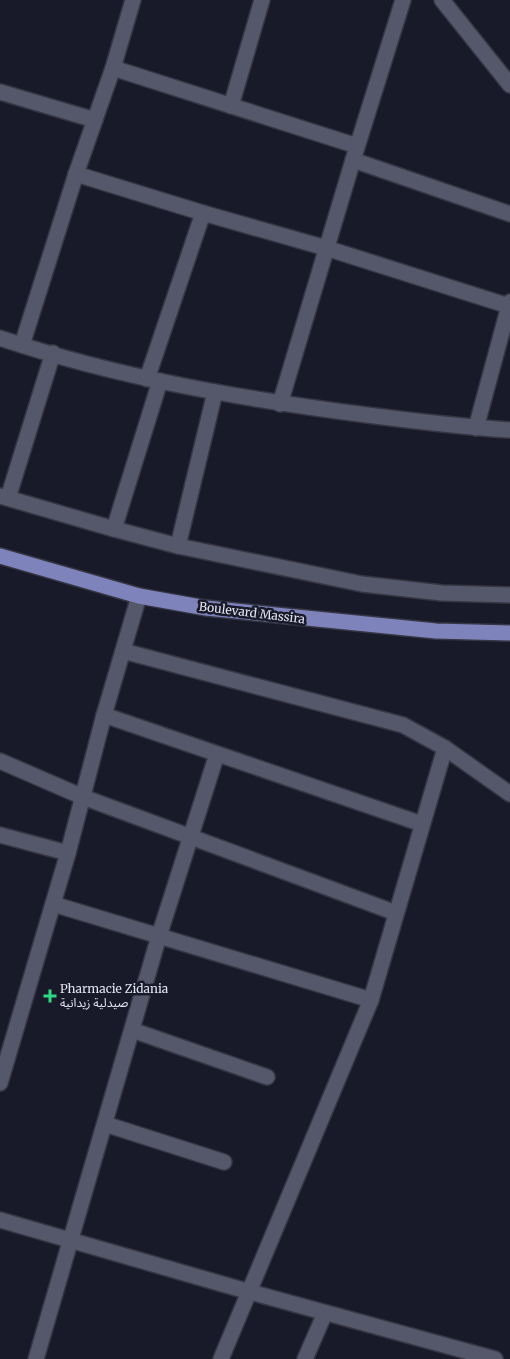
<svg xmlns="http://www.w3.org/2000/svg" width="510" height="1359" font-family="Merriweather,'Noto Sans Arabic',serif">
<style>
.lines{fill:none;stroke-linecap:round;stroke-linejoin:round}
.minor-casing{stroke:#363643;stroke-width:18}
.major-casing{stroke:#363643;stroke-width:18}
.minor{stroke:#55576b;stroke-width:15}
.major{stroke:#7f83bb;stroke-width:15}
.poi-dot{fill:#2fd883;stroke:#181a2a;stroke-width:2}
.labels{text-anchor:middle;stroke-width:5;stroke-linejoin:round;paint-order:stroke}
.street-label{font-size:12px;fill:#e2e4f0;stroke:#181a2a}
.poi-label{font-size:12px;fill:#e2e4f0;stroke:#181a2a;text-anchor:start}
</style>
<rect width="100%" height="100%" fill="#181a2a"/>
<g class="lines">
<defs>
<g id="minor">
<path d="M442 0 510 85"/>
<path d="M113 68 357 146"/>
<path d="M0 92 95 120"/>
<path d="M231 106 262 0"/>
<path d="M353 160 510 214"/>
<path d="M76 174 203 213 326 248 509 306"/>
<path d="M0 338C119 378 243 399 367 415 414 421 462 427 510 430"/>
<path d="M22 345 76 174 113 68 133 0"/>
<path d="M147 379 203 213"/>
<path d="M280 404 353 160 403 0"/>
<path d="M476 428 510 302"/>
<path d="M0 496 114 529 178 546 362 584 442 593 510 595"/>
<path d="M8 498 53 353"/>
<path d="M114 529 160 381"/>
<path d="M178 546 215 392"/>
<path d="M123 651 403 725 445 748 510 794"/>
<path d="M104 715 422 824"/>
<path d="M0 761 83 797 396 913"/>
<path d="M0 835 68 853"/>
<path d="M53 904 371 1000"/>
<path d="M132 1030 267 1077"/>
<path d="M0 1083 68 853 104 715 139 596"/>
<path d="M105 1124 224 1162"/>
<path d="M0 1220 250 1292 495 1359"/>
<path d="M36 1359 159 936 217 754"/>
<path d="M221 1359 371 1000 445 748"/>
<path d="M305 1359 325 1313"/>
</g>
<path id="major" d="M0 556 139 596 206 608 436 631 510 633"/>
</defs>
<use href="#minor" class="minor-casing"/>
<use href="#major" class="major-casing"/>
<use href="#minor" class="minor"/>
<use href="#major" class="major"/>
</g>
<path class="poi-dot" d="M47.5 988.5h5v5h5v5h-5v5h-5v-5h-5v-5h5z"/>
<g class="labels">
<g class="street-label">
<text transform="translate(252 613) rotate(7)" y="4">Boulevard Massira</text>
</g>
<g class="poi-label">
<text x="60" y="993">Pharmacie Zidania<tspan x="60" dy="14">صيدلية زيدانية</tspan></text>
</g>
</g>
</svg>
